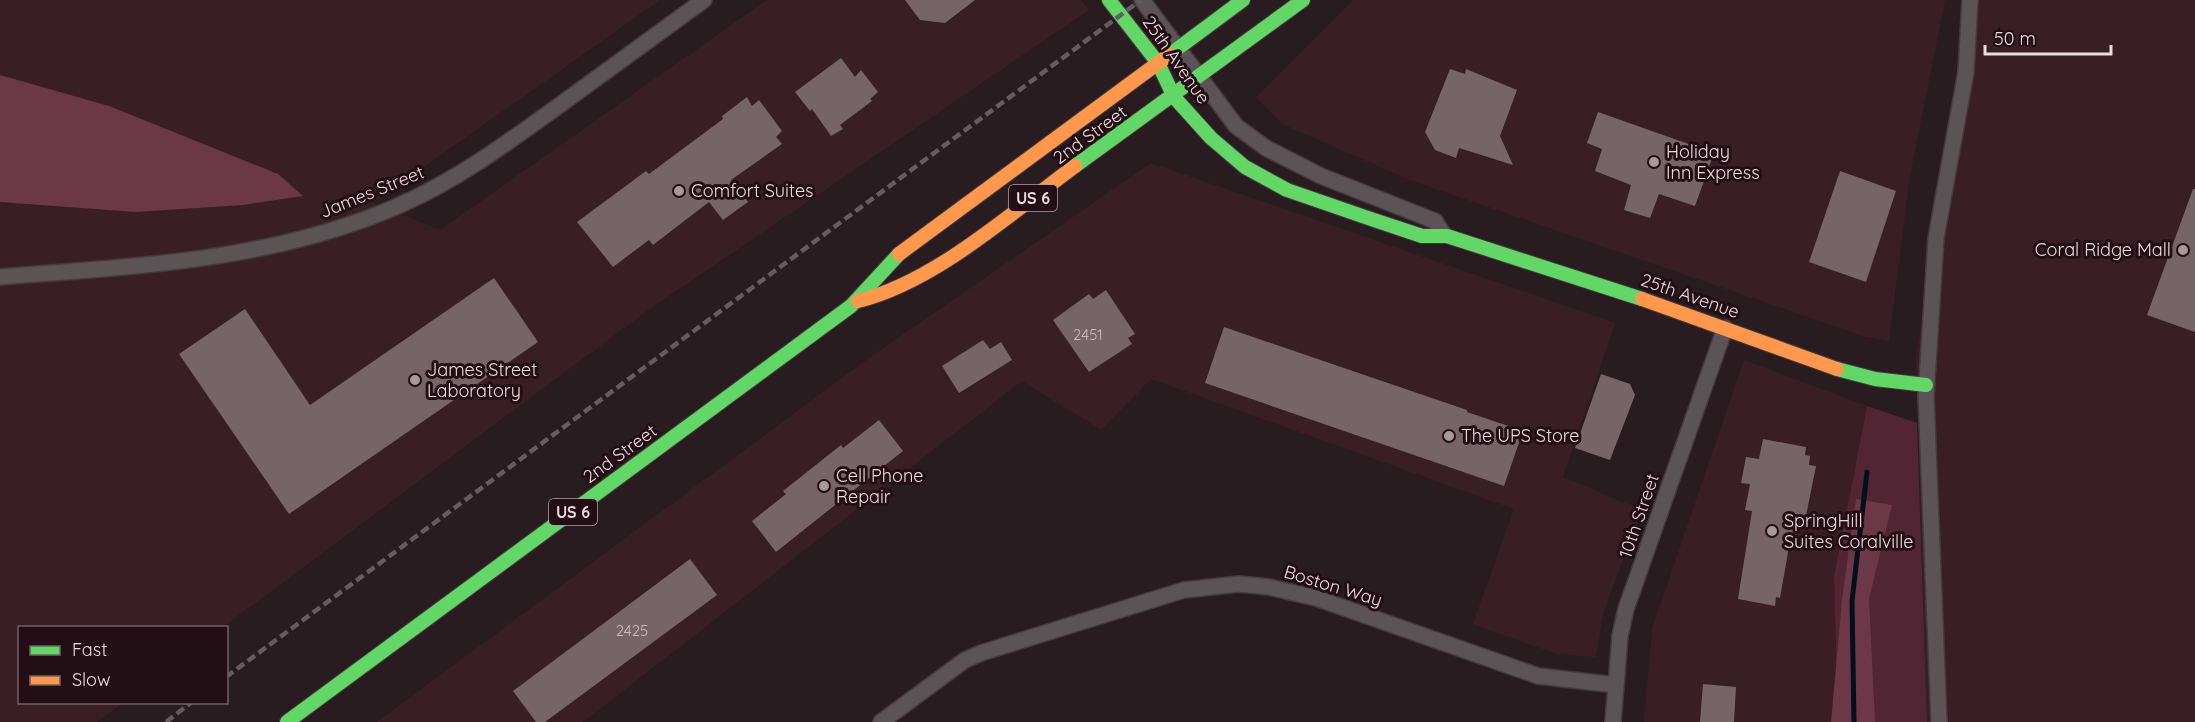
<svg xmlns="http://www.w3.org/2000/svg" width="2195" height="722" font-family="Quicksand,sans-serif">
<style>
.built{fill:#391e26}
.green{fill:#512533}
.forest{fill:#6c3747}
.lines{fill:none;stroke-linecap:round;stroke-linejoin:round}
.stream{stroke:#041019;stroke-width:5}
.building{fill:#766469}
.street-casing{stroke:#453a3c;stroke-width:18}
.fast-casing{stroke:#453a3c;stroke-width:16}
.slow-casing{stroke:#453a3c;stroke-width:16}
.street{stroke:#5c5356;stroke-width:15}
.fast{stroke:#63d668;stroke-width:14}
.slow{stroke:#ff974d;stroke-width:14}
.rail{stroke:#655c5f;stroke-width:4.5;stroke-dasharray:9 4.5;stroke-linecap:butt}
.poi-dot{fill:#a7989c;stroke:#230e15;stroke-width:2}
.labels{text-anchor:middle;stroke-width:6;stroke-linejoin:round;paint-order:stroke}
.number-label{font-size:15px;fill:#cebcc1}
.shield{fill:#230e15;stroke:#af9da2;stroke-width:1.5}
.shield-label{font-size:16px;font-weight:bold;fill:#ebdade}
.street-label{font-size:18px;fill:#ebdade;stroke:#230e15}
.poi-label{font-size:18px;fill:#ebdade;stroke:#230e15;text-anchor:start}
</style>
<rect width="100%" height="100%" fill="#291c20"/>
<g class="built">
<path d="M0 0H660L373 203 440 230 767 0H1081L1089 10 647 311 223 627 20 628V702L123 703 97 722H0Z"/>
<path d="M1353 0H1945L1910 175 1889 341 1866 337 1410 180 1282 124 1256 97Z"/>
<path d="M1972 0H2195V722H1927L1916 357Z"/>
<path d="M1151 163 1615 323 1563 477 1642 510 1603 613 1596 657 1557 654 1473 624 1514 509 1151 379 1101 430 1022 381 583 722H377L869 358Z"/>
<path d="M1744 360 1867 406 1834 576 1838 722H1644L1652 629Z"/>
</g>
<path class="green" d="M1867 406 1917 423 1927 722H1838L1834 576Z"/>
<g class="forest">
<path d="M0 75 109 106 278 174 303 196 243 205 136 212 0 202Z"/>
<path d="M1856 499 1892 505 1869 599 1875 722H1831L1842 600Z"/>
</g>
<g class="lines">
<path class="stream" d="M1854 722 1852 601 1867 472"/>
</g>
<g class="building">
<path d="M905 0H975L945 23 920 20Z"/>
<path d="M841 58 855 77 861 70 878 92 870 99 872 101 840 125 843 129 831 136 812 109 810 111 795 92Z"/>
<path d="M1450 69 1465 74 1466 69 1517 90 1500 136 1513 165 1459 148 1456 158 1435 150 1425 132Z"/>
<path d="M747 97 752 106 759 100 782 131 776 137 782 144 731 180 748 202 723 220 709 202 653 245 649 240 613 267 577 222 646 171 649 174 723 119 722 116Z"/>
<path d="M1598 112 1714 153 1695 206 1659 194 1650 218 1624 210 1631 185 1595 171 1602 149 1587 143Z"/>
<path d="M1840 171 1896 191 1866 282 1809 262Z"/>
<path d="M2193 189H2195V332L2147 315Z"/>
<path d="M494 278 538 342 289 514 179 354 245 309 310 405Z"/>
<path d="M1106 290 1135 334 1128 338 1132 344 1089 372 1053 320 1089 294 1093 299Z"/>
<path d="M1224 327 1467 410V412L1523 431 1504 486 1205 383Z"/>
<path d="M983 340 990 349 1001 342 1012 360 959 393 942 366Z"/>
<path d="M1601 374 1630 384 1635 395 1610 460 1575 448Z"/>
<path d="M879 420 903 451 776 552 752 521 786 494 783 491 841 445 843 448Z"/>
<path d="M1763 439 1806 447 1805 455 1810 456 1809 465 1816 466 1805 521 1798 520 1794 542 1790 541 1780 598 1776 597 1775 606 1738 599 1752 511 1745 510 1750 484 1741 483 1746 457 1759 459Z"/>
<path d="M690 559 717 595 545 722H536L513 691Z"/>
<path d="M1703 684 1736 687 1734 722H1700Z"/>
</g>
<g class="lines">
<defs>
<g id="street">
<path d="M1142 0 1236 126 1266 148 1321 176 1435 221 1443 234"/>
<path d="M0 277C135 266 274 261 400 205 457 180 507 143 557 107 606 71 655 36 704 0"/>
<path d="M881 722 965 660 981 653 1184 590 1239 584 1269 587 1316 598 1538 676 1616 685"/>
<path d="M1613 722 1620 636 1626 609 1725 328"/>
<path d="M1939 722 1926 396 1936 238 1966 72 1970 0"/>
</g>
<g id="fast">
<path d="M1109 0 1158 63 1174 97 1211 138 1245 167 1287 190 1371 219 1422 236H1447L1642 299"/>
<path d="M1169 55 1243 0"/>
<path d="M1075 166 1303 0"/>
<path d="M1837 369 1875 379 1926 385"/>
<path d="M287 722 851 306 899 254"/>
</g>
<g id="slow">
<path d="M899 254 1169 55"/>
<path d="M1642 299 1837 369"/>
<path d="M858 301C935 282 1011 213 1075 166"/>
</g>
</defs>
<use href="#street" class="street-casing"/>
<use href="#fast" class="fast-casing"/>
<use href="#slow" class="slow-casing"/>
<use href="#street" class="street"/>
<use href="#fast" class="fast"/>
<use href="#slow" class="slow"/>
<g class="rail">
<path d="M226 677 1141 0"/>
<path d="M166 722 192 702"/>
</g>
</g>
<g class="poi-dot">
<circle cx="1654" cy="162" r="6"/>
<circle cx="679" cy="191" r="6"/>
<circle cx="2183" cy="250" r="6"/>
<circle cx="415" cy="380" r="6"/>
<circle cx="1449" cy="436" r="6"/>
<circle cx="824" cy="486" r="6"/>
<circle cx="1772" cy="531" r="6"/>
</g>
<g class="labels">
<g class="number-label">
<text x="1088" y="340">2451</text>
<text x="632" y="636">2425</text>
</g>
<g class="shield">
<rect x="1009" y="185" width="48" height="26" rx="4.5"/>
<rect x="549" y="499" width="48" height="26" rx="4.5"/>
</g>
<g class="shield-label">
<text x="1033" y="204">US 6</text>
<text x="573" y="518">US 6</text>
</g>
<g class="street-label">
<text transform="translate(1176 60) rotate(55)" y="6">25th Avenue</text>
<text transform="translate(1090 135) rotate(-36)" y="6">2nd Street</text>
<text transform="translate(372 192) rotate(-22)" y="6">James Street</text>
<text transform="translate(1690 296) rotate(19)" y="6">25th Avenue</text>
<text transform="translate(620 454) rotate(-36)" y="6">2nd Street</text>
<text transform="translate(1639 516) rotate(-71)" y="6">10th Street</text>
<text transform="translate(1333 586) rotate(17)" y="6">Boston Way</text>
</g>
<g class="poi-label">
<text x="1666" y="158">Holiday<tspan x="1666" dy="21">Inn Express</tspan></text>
<text x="691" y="197">Comfort Suites</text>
<text x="2171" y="256" text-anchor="end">Coral Ridge Mall</text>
<text x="427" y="376">James Street<tspan x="427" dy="21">Laboratory</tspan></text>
<text x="1461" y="442">The UPS Store</text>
<text x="836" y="482">Cell Phone<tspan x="836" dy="21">Repair</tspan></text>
<text x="1784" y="527">SpringHill<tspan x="1784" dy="21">Suites Coralville</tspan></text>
</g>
</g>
<rect x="18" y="626" width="210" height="78" fill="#230e15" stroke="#736065" stroke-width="1.5"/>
<rect x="30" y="646" width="30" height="9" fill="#63d668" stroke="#736065" stroke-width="1.5"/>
<text x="72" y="656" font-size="18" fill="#ebdade">Fast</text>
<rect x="30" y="676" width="30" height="9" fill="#ff974d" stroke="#736065" stroke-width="1.5"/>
<text x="72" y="686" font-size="18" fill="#ebdade">Slow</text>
<path d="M1985 45v9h126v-9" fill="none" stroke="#ebdade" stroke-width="3"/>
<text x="1994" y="45" font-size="18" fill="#ebdade" stroke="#230e15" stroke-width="4.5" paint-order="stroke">50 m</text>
</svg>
